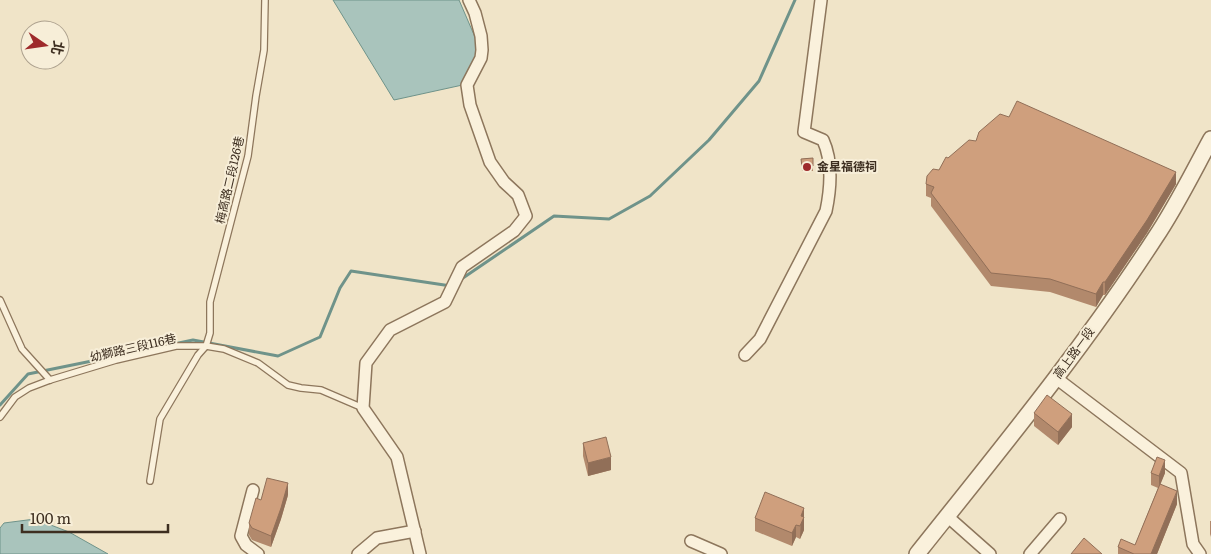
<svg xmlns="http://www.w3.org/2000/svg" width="1211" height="554" font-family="Literata,'Noto Sans TC',serif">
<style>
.water{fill:#a9c4bc;stroke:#6f938a}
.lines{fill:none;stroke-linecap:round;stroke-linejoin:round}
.stream{stroke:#6f938a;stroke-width:3}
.service-casing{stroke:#8d765c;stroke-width:8}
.minor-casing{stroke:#8d765c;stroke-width:14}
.tertiary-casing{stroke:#8d765c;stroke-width:18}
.service{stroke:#faf1dc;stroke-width:5.5}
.minor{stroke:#faf1dc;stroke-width:11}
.tertiary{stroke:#faf1dc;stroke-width:15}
.wall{fill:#b2896c}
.shaded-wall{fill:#916f58}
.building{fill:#cf9f7d;stroke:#916f58}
.poi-dot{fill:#9e2a2b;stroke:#f7eed8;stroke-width:2}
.labels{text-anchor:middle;stroke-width:4;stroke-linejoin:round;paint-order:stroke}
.poi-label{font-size:12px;font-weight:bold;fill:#3d2e20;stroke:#f7eed8;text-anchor:start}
.street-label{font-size:12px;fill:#3d2e20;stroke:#f7eed8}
</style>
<rect width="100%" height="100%" fill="#f0e4c8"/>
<g class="water">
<path d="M333 0H459L481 51 467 84 394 100Z"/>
<path d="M35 519 69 532 108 554H0V528L4 523Z"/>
</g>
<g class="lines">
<g class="stream">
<path d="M460 280 554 216 609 219 650 196 709 140 759 81 795 0"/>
<path d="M174 344 193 340 278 356 320 337 340 288 351 271 451 286"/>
<path d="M0 405 28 374 146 350"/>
</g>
<defs>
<g id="service">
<path d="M0 300 22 349 50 380"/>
<path d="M0 417 15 397 29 388 50 380 116 360 176 346H206L224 349 258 363 288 385 301 388 321 390 363 408"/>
<path d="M150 481 160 419 198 355 206 346 210 333V302L248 156 256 96 264 50 265 0"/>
</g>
<g id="minor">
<path d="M745 355 760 339 826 211C831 187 833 162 823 140L804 132 821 0"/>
<path d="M1056 378 1181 473 1193 544 1200 554"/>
<path d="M253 490 241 536 246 545 258 554"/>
<path d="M947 516 990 554"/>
<path d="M691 541 721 554"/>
<path d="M358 554 377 538 415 531"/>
<path d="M420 554 397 457 363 408 366 363 390 330 445 302 462 267 514 231 526 216 518 195 504 182 490 162 470 105 467 85 481 58 482 50 481 36 475 13 469 0"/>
<path d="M1030 554 1060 519"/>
</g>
<path id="tertiary" d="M917 554C999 451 1083 349 1155 238 1176 207 1193 172 1211 139"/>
</defs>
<use href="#service" class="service-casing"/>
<use href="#minor" class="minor-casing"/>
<use href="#tertiary" class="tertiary-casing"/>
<use href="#service" class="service"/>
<use href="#minor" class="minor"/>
<use href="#tertiary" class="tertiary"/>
</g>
<g class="wall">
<path d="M813 158V171H802L801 159Z"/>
<path d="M948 158 1176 184 1147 233 1105 295H1103L1096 307 1050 292 991 286 931 206V198L926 196V184L939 170Z"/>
<path d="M1034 413 1072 427 1058 445 1034 426Z"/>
<path d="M583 443 611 470 588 476 583 456Z"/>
<path d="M1151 473H1165L1160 484 1177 504 1157 554H1118V547L1135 545 1158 488 1151 485Z"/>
<path d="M288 495 281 519 271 547 252 540 249 535V523Z"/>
<path d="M804 508V530L800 539 796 537 792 546 755 531V518Z"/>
<path d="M1210 521H1211V537L1210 534Z"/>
</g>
<g class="shaded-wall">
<path d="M1176 172V184L1147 233 1105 295V282Z"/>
<path d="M1103 282V295L1096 307V294Z"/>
<path d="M1072 414V427L1058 445V432Z"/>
<path d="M611 457V470L588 476V463Z"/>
<path d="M1165 460V473L1159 488V476Z"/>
<path d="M288 483V495L281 519 271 547V536Z"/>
<path d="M1177 491V504L1157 554H1151Z"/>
<path d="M804 508V530L800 539 801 516Z"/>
<path d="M796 525V537L792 546V533Z"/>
</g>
<g class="building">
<path d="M1017 101 1176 172 1147 220 1105 282H1103L1096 294 1050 279 991 273 931 193 934 187 926 184 927 176 933 169 939 170 946 157 948 158 969 140 976 141 979 132 1000 114 1009 117Z"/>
<path d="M813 158V166L802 167 801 159Z"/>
<path d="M1047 395 1072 414 1058 432 1034 413Z"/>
<path d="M606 437 611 457 588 463 583 443Z"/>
<path d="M1157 457 1165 460 1159 476 1151 473Z"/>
<path d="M267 478 288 483 281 508 271 536 252 528 249 523 256 498 261 500Z"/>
<path d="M1160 484 1177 491 1151 554H1134L1118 547 1121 539 1135 545Z"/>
<path d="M765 492 804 508 801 516 804 517 800 526 796 525 792 533 755 518Z"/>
<path d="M1084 538 1102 554H1071Z"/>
</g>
<circle class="poi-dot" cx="807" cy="167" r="5"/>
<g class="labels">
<g class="poi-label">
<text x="817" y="171">金星福德祠</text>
</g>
<g class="street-label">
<text transform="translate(230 180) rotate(-77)" y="4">梅高路二段126巷</text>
<text transform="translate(133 348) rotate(-13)" y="4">幼獅路三段116巷</text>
<text transform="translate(1074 353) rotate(-54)" y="4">高上路一段</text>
</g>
</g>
<g transform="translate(45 45) rotate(103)"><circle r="24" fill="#f7eed8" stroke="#ada18e"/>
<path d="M0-4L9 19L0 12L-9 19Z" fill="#9e2a2b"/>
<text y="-8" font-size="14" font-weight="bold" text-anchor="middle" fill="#3d2e20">北</text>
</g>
<path d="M22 524v8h146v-8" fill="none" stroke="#3d2e20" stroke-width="2.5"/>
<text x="30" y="524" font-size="15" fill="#3d2e20" stroke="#f7eed8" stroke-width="4" paint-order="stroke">100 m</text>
</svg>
